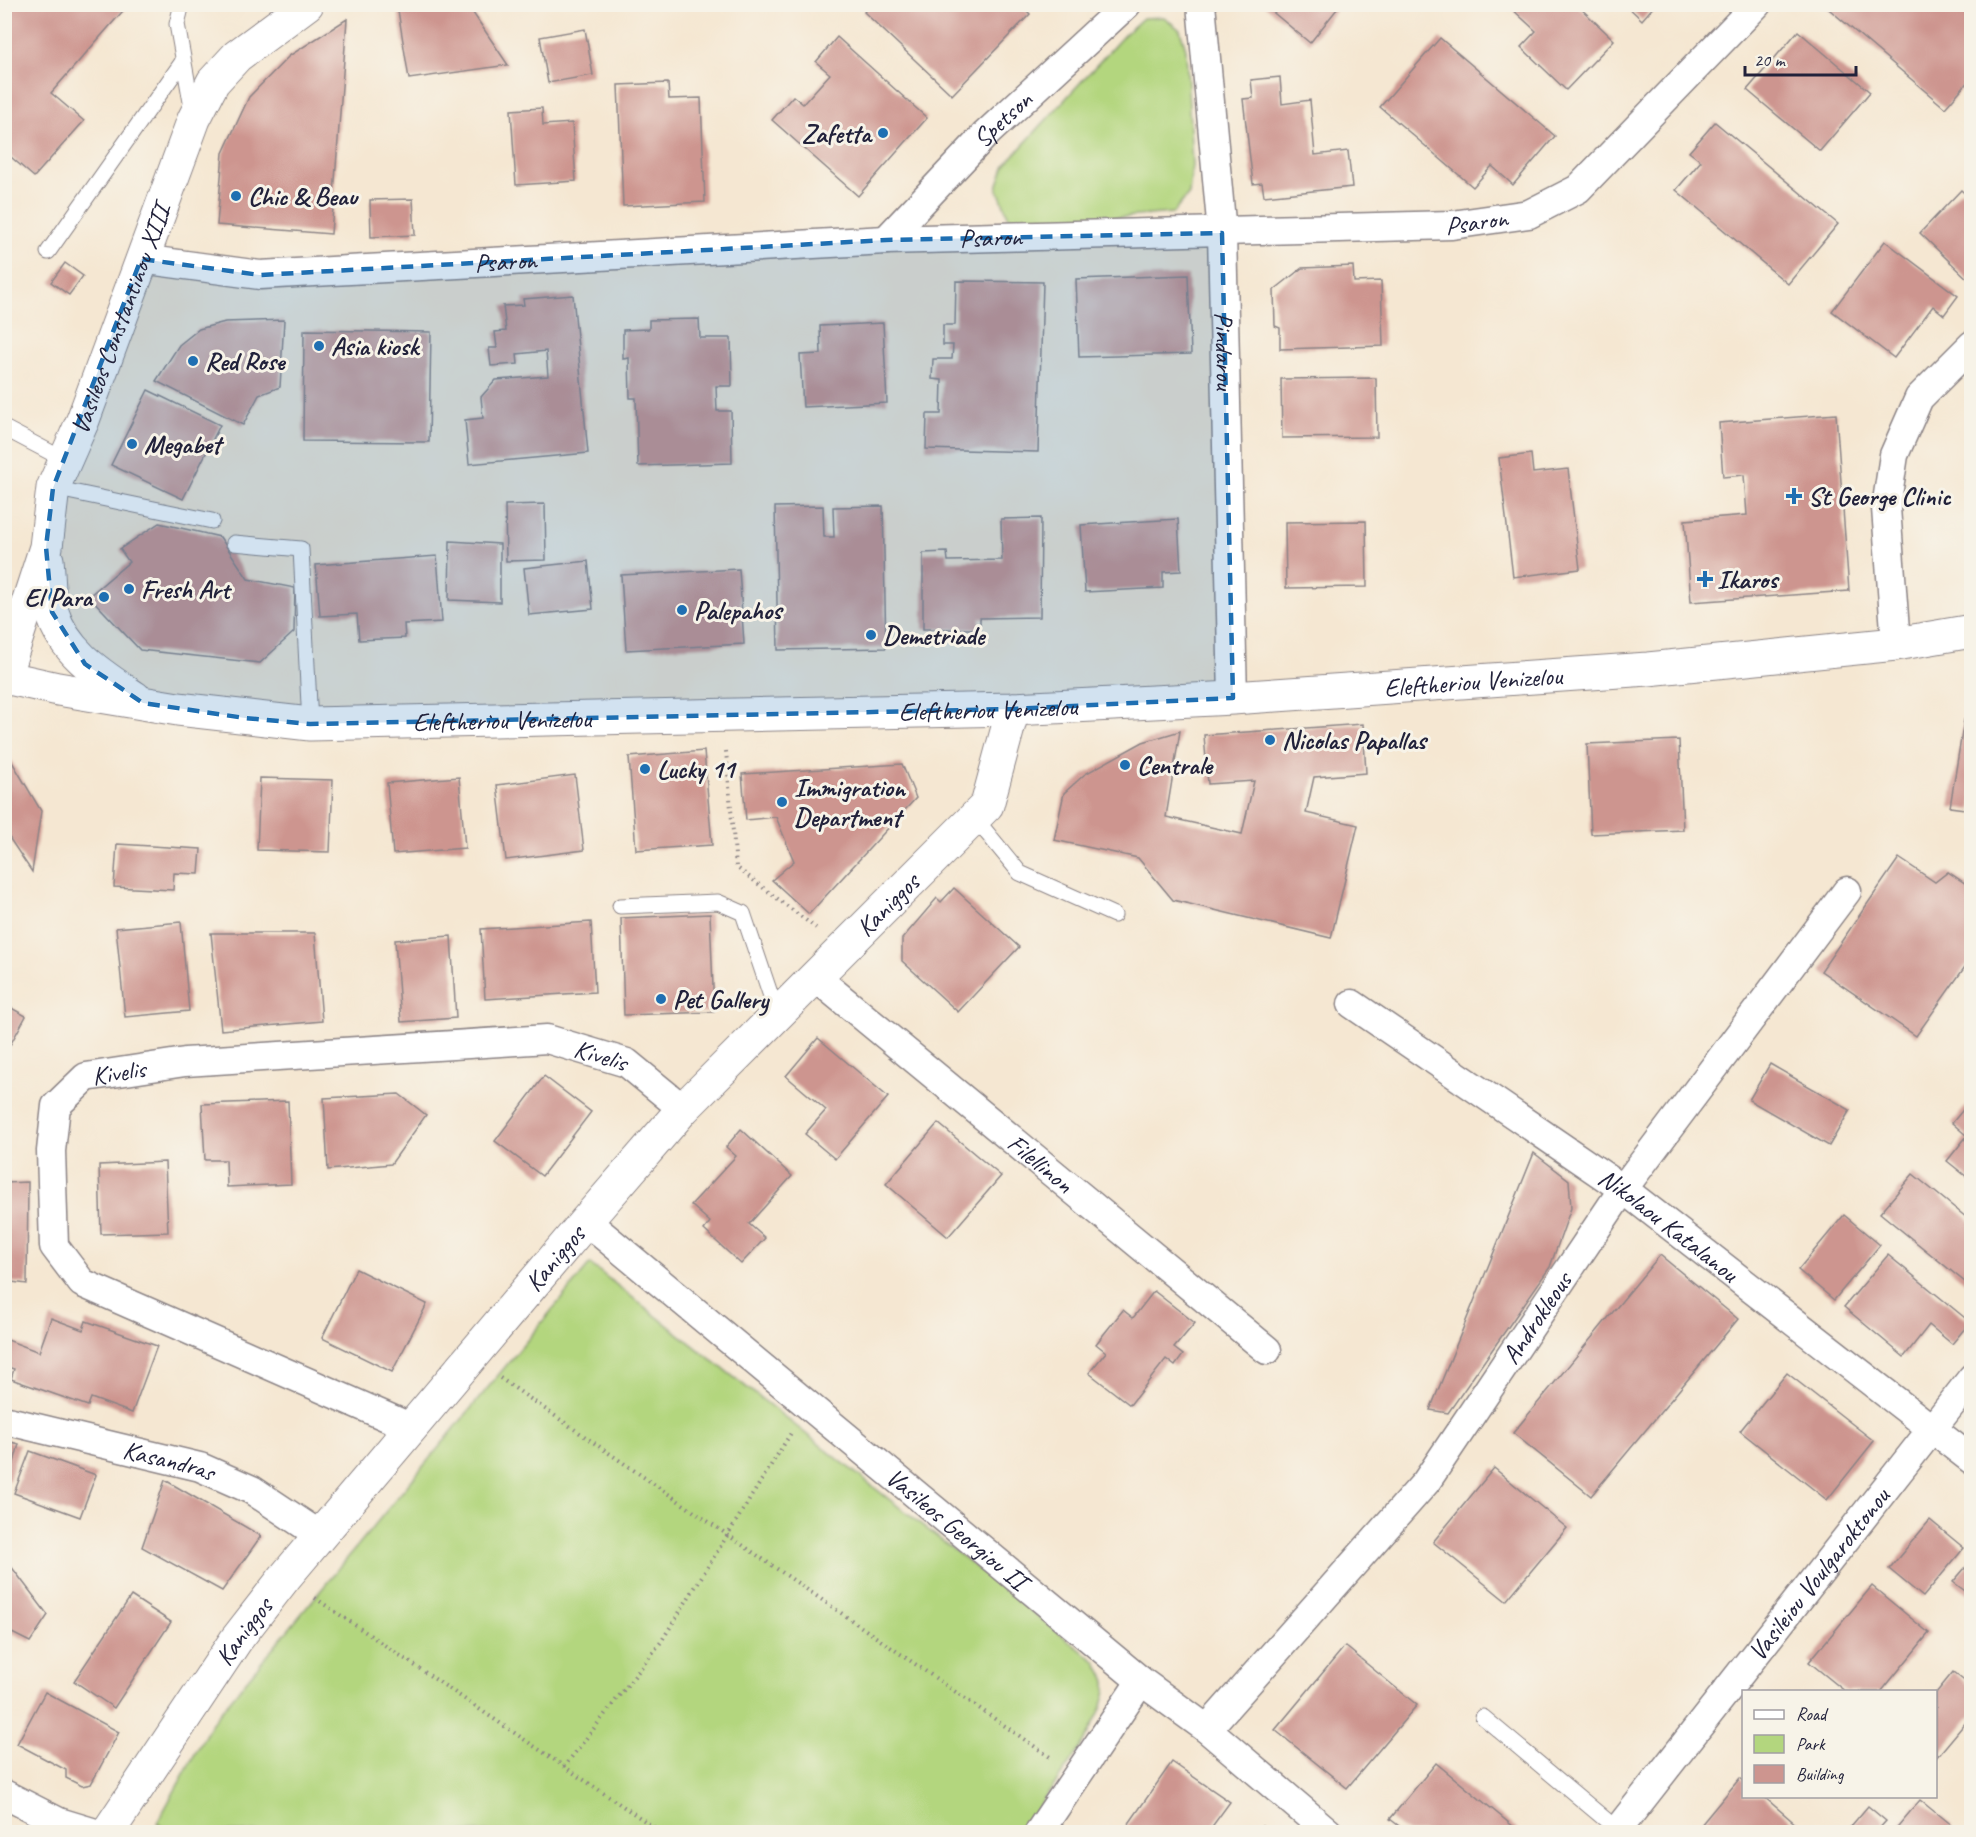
<svg xmlns="http://www.w3.org/2000/svg" width="1976" height="1837" font-family="Caveat,sans-serif">
<style>
.green{fill:#b3d67e;stroke:#6a7c5c;stroke-width:1.5}
.building{fill:#cd958f}
.lines{fill:none;stroke-linecap:round;stroke-linejoin:round}
.lane-casing{stroke:#8c8486;stroke-width:17}
.street-casing{stroke:#8c8486;stroke-width:31}
.secondary-casing{stroke:#8c8486;stroke-width:35}
.path{stroke:#8c8486;stroke-width:4;stroke-dasharray:1.5 4.5;stroke-linecap:butt}
.lane{stroke:#fff;stroke-width:15}
.street{stroke:#fff;stroke-width:28}
.secondary{stroke:#fff;stroke-width:33}
.marked{fill:#1f6fb2;fill-opacity:0.2;stroke:#1f6fb2;stroke-width:4.5;stroke-dasharray:12 8;stroke-linejoin:round}
.poi-dot{fill:#1f6fb2;stroke:#f7f3e8;stroke-width:2}
.labels{text-anchor:middle;stroke-width:6;stroke-linejoin:round;paint-order:stroke}
.street-label{font-size:26px;fill:#22223b;stroke:#f7f3e8}
.poi-label{font-size:26px;font-weight:bold;fill:#22223b;stroke:#f7f3e8;text-anchor:start}
</style>
<rect width="100%" height="100%" fill="#f7f3e8"/>
<filter id="ink" filterUnits="userSpaceOnUse"><feTurbulence type="fractalNoise" baseFrequency=".0167" numOctaves="2"/><feDisplacementMap in="SourceGraphic" scale="12" xChannelSelector="R" yChannelSelector="G"/><feConvolveMatrix kernelMatrix="1 2 1 2 8 2 1 2 1" color-interpolation-filters="sRGB"/></filter>
<filter id="wash" filterUnits="userSpaceOnUse"><feTurbulence type="fractalNoise" baseFrequency=".008" numOctaves="4" result="noise"/><feDisplacementMap in="SourceGraphic" scale="24" xChannelSelector="R" yChannelSelector="G"/><feGaussianBlur stdDeviation="1.35" result="paint"/><feColorMatrix in="noise" values="0 0 0 0 0 0 0 0 0 0 0 0 0 0 0 0 0 1.4 0 .05"/><feComposite in="paint" operator="in"/></filter>
<g filter="url(#wash)">
<rect width="100%" height="100%" fill="#f5e7d2"/>
<g class="green">
<path d="M1164 17 1180 30 1186 49 1192 165 1189 194 1173 213 1026 225 1009 218 997 187 1005 165 1124 35 1143 18Z"/>
<path d="M590 1264 1096 1662C1099 1668 1105 1676 1106 1682 1110 1719 1042 1800 1020 1832H170L157 1823 213 1721Z"/>
</g>
<g id="blocks">
<g class="building">
<path d="M7 4H129L51 93 84 121 34 177 4 151V7Z"/>
<path d="M397 4H467L508 65 409 79Z"/>
<path d="M871 4H1020L1030 14 952 95 864 12Z"/>
<path d="M1263 4H1341L1310 43Z"/>
<path d="M1515 4H1576L1614 40 1566 90 1521 47 1536 31 1511 8Z"/>
<path d="M1625 4H1656L1642 20Z"/>
<path d="M1823 4H1957L1972 17V77L1945 108Z"/>
<path d="M347 19 331 234 217 225 223 153 249 97 289 56Z"/>
<path d="M585 29 593 75 548 83 540 37Z"/>
<path d="M1798 31 1870 92 1820 151 1747 90Z"/>
<path d="M837 37 927 118 858 196 772 120 793 96 803 104 830 74 816 62Z"/>
<path d="M1440 38 1555 136 1513 185 1492 166 1473 187 1380 107Z"/>
<path d="M1280 77 1282 104 1310 100 1315 155 1348 151 1352 187 1264 196 1262 183 1253 184 1243 99 1253 98 1251 80Z"/>
<path d="M668 83 669 99 701 98 705 202 623 206 618 85Z"/>
<path d="M542 108 543 125 572 123 576 181 516 185 511 110Z"/>
<path d="M1715 122 1838 224 1788 284 1676 190 1701 161 1689 152Z"/>
<path d="M1961 190 1972 200V283L1920 233Z"/>
<path d="M413 199 415 235 371 237 370 200Z"/>
<path d="M1885 241 1958 296 1944 315 1933 306 1894 358 1832 311Z"/>
<path d="M65 263 83 276 69 295 51 282Z"/>
<path d="M1353 266 1354 282 1381 281 1383 346 1280 349V328L1275 326 1274 290 1302 268Z"/>
<path d="M1188 275 1191 354 1079 357 1076 279Z"/>
<path d="M956 281 1043 282 1038 452 926 449 927 414H941L942 380 932 379 933 359H952L953 345H943V325H955Z"/>
<path d="M573 295 588 453 469 464 465 420 483 418 481 397 496 380 548 376 546 351 517 354 518 364 491 366 489 348H497L495 332 506 331 503 306 524 305 523 299Z"/>
<path d="M699 319 700 338H731L732 386H716L717 411H731L732 463 638 466 636 398H630L629 358 623 359V330L649 329V320Z"/>
<path d="M284 320 280 387 259 395 243 425 156 381 179 345 199 329 225 322Z"/>
<path d="M883 323 887 403 803 407 800 355 821 354 820 326Z"/>
<path d="M304 330 431 332 429 442 303 441Z"/>
<path d="M1376 378 1377 437 1282 438 1281 379Z"/>
<path d="M148 390 220 425 183 499 111 465Z"/>
<path d="M1836 414 1849 591 1691 602 1685 520 1747 515 1744 475 1723 477 1719 423Z"/>
<path d="M1531 454 1533 473 1568 469 1580 569 1513 577 1499 458Z"/>
<path d="M545 504 546 560 506 561 505 505Z"/>
<path d="M823 506 824 537H834L833 507 883 506 886 648 778 650 775 507Z"/>
<path d="M1041 518 1040 617 980 618V629H923V553L947 552 948 561 1002 560 1001 519Z"/>
<path d="M1178 519 1181 571 1163 572V588L1085 592 1081 525Z"/>
<path d="M1366 521 1367 587 1286 588 1285 522Z"/>
<path d="M159 523 220 537 248 579 295 588 294 632 260 663 140 650 89 596 129 562 120 549Z"/>
<path d="M450 541 500 544V602L449 600Z"/>
<path d="M437 556 442 622 404 624 405 638 359 640 357 614 320 616 316 565Z"/>
<path d="M588 561 593 609 529 615 524 568Z"/>
<path d="M739 569 744 644 626 650 621 575Z"/>
<path d="M1964 720 1972 721V810L1950 807Z"/>
<path d="M1363 724 1366 773 1314 777 1306 813 1358 825 1331 938 1173 900 1138 858 1054 840 1064 793 1085 774 1143 742 1180 731 1166 817 1242 834 1254 781 1208 784 1204 735Z"/>
<path d="M1679 740 1683 830 1591 834 1587 744Z"/>
<path d="M704 751 712 845 636 850 629 757Z"/>
<path d="M8 755 41 811 32 872 4 830V757Z"/>
<path d="M902 764 916 798 809 914 772 880 794 861 776 817 746 820 742 774Z"/>
<path d="M575 775 584 850 506 860 497 785Z"/>
<path d="M459 777 465 848 393 854 387 783Z"/>
<path d="M260 778 333 780 330 852 257 850Z"/>
<path d="M117 844 201 849 199 874 174 873 173 890 114 887Z"/>
<path d="M1899 858 1935 882 1948 872 1972 888V957L1916 1036 1821 971Z"/>
<path d="M954 888 1019 947 958 1012 902 961V939L937 898 941 902Z"/>
<path d="M710 914 714 1012 624 1015 621 918Z"/>
<path d="M181 922 189 1011 125 1017 116 928Z"/>
<path d="M591 922 595 992 485 999 481 929Z"/>
<path d="M211 933H315L322 1021 221 1030Z"/>
<path d="M451 936 456 1018 401 1022 395 940Z"/>
<path d="M4 1004 26 1016 4 1056Z"/>
<path d="M818 1038 888 1097 835 1159 805 1134 826 1110 786 1076Z"/>
<path d="M1770 1064 1850 1110 1829 1146 1749 1100Z"/>
<path d="M544 1076 591 1112 542 1176 495 1141Z"/>
<path d="M399 1094 426 1115 391 1164 328 1170 324 1098Z"/>
<path d="M1972 1099V1181L1947 1161 1967 1136 1952 1123Z"/>
<path d="M288 1101 291 1184 227 1187 226 1160H205L202 1104Z"/>
<path d="M938 1123 1001 1176 948 1237 886 1184Z"/>
<path d="M741 1129 792 1176 749 1224 765 1238 741 1264 704 1230 710 1222 691 1205 736 1156 726 1147Z"/>
<path d="M1534 1153 1569 1180 1571 1208 1550 1267 1448 1413 1430 1410Z"/>
<path d="M165 1162 168 1232 101 1234 99 1165Z"/>
<path d="M1913 1174 1972 1222 1971 1287 1880 1213Z"/>
<path d="M28 1182 27 1284 4 1281V1183Z"/>
<path d="M1844 1215 1880 1245 1834 1300 1798 1270Z"/>
<path d="M1660 1255 1738 1319 1591 1496 1513 1433Z"/>
<path d="M1888 1255 1970 1322 1952 1344 1929 1325 1904 1357 1844 1307Z"/>
<path d="M356 1269 427 1304 392 1372 322 1338Z"/>
<path d="M1154 1291 1195 1323 1174 1348 1183 1355 1175 1366 1166 1359 1130 1405 1089 1373 1106 1352 1096 1344 1123 1310 1133 1318Z"/>
<path d="M51 1318 83 1330 86 1321 157 1346 132 1413 91 1398 88 1406 11 1379 14 1369 4 1366 5 1339 39 1352Z"/>
<path d="M1787 1373 1874 1441 1827 1500 1740 1431Z"/>
<path d="M4 1440 19 1444 9 1481 4 1480Z"/>
<path d="M30 1451 96 1475 80 1517 14 1493Z"/>
<path d="M1494 1468 1567 1528 1506 1601 1433 1542Z"/>
<path d="M165 1480 261 1536 222 1591 142 1547Z"/>
<path d="M1930 1520 1964 1548 1923 1597 1889 1569Z"/>
<path d="M4 1557 48 1615 30 1642 4 1629Z"/>
<path d="M1972 1560V1596L1953 1582Z"/>
<path d="M1872 1586 1929 1633 1881 1692H1846L1809 1662Z"/>
<path d="M131 1596 171 1622 114 1708 74 1681Z"/>
<path d="M1345 1646 1417 1705 1347 1788 1275 1730Z"/>
<path d="M1953 1672 1972 1687V1715L1936 1758V1693Z"/>
<path d="M45 1692 119 1732 91 1784 82 1786 66 1778V1770L17 1744Z"/>
<path d="M1172 1762 1230 1802 1208 1832H1123Z"/>
<path d="M1436 1763 1520 1832H1407L1390 1819Z"/>
<path d="M1740 1778 1744 1781V1796H1763L1798 1826 1792 1832H1695Z"/>
<path d="M1920 1800 1952 1826 1947 1832H1893Z"/>
<path d="M1868 1806 1886 1821 1876 1832H1846Z"/>
<path d="M1262 1826 1271 1832H1258Z"/>
</g>
</g>
</g>
<g filter="url(#ink)">
<use href="#blocks" fill-opacity="0" stroke="#8c8486" stroke-width="1.5"/>
<g class="lines">
<defs>
<g id="lane">
<path d="M182 4 177 24 193 113"/>
<path d="M48 252 183 61"/>
<path d="M4 428 65 460"/>
<path d="M53 488 212 521"/>
<path d="M234 543 301 549 310 724"/>
<path d="M974 817 1020 873 1114 915"/>
<path d="M620 906 718 902 743 913 777 1014"/>
<path d="M1483 1717 1618 1830"/>
</g>
<g id="street">
<path id="s1" d="M1201 4 1222 233 1233 698"/>
<path id="s2" d="M886 240 985 135 1127 4"/>
<path id="s3" d="M141 259 260 275 886 240 1452 225 1529 214 1578 189 1757 4"/>
<path d="M1896 644 1886 508 1894 455 1919 398 1972 345"/>
<path id="s4" d="M814 976 1267 1350"/>
<path id="s5" d="M1352 1004 1623 1189 1972 1460"/>
<path id="s6" d="M586 1221 1141 1681 1207 1729 1328 1832"/>
<path id="s7" d="M4 1420 200 1467 252 1490 318 1534"/>
<path id="s8" d="M412 1428 82 1283 54 1246 51 1151 56 1106 86 1077 185 1062 547 1039 627 1063 683 1109"/>
<path id="s9" d="M1207 1729 1426 1482 1623 1189 1847 891"/>
<path d="M4 1794 59 1822 92 1832"/>
<path d="M1039 1832 1141 1681"/>
<path id="s10" d="M1616 1832 1972 1378"/>
</g>
<g id="secondary">
<path d="M47 560C49 577 48 596 52 612 64 653 101 675 135 698"/>
<path id="s11" d="M4 677 58 689 178 709 310 724 1013 709 1233 698 1648 669 1896 644 1972 631"/>
<path id="s12" d="M4 677 46 547 53 488 83 420 194 119 213 82 237 56 307 4"/>
<path id="s13" d="M108 1832 236 1640 285 1577 586 1221 683 1109 987 805 1013 709"/>
</g>
</defs>
<use href="#lane" class="lane-casing"/>
<use href="#street" class="street-casing"/>
<use href="#secondary" class="secondary-casing"/>
<g class="path">
<path d="M726 751 736 867 816 928"/>
<path d="M500 1378 1050 1757"/>
<path d="M315 1598 661 1832"/>
<path d="M564 1767 661 1642 791 1433"/>
</g>
<use href="#lane" class="lane"/>
<use href="#street" class="street"/>
<use href="#secondary" class="secondary"/>
</g>
</g>
<path class="marked" d="M1222 233 1233 698 1013 709 310 724 245 718 143 703 85 664 52 612 46 547 53 488 141 259 260 275 886 240Z"/>
<g class="poi-dot">
<circle cx="883" cy="133" r="6"/>
<circle cx="236" cy="196" r="6"/>
<circle cx="319" cy="346" r="6"/>
<circle cx="193" cy="361" r="6"/>
<circle cx="132" cy="444" r="6"/>
<path d="M1791 487h6v6h6v6h-6v6h-6v-6h-6v-6h6z"/>
<path d="M1702 570h6v6h6v6h-6v6h-6v-6h-6v-6h6z"/>
<circle cx="129" cy="589" r="6"/>
<circle cx="104" cy="597" r="6"/>
<circle cx="682" cy="610" r="6"/>
<circle cx="871" cy="635" r="6"/>
<circle cx="1270" cy="740" r="6"/>
<circle cx="1125" cy="765" r="6"/>
<circle cx="645" cy="769" r="6"/>
<circle cx="782" cy="802" r="6"/>
<circle cx="661" cy="999" r="6"/>
</g>
<g class="labels">
<g class="street-label">
<text dy="9" stroke="none"><textPath href="#s2" startOffset="168">Spetson</textPath></text>
<text dy="9" stroke="none"><textPath href="#s3" startOffset="1338">Psaron</textPath></text>
<text dy="9" stroke="none"><textPath href="#s3" startOffset="852">Psaron</textPath></text>
<text dy="9" stroke="none"><textPath href="#s3" startOffset="366">Psaron</textPath></text>
<text dy="9" stroke="none"><textPath href="#s12" startOffset="378">Vasileos Constantinou XIII</textPath></text>
<text dy="9" stroke="none"><textPath href="#s1" startOffset="348">Pindarou</textPath></text>
<text dy="9" stroke="none"><textPath href="#s11" startOffset="1474">Eleftheriou Venizelou</textPath></text>
<text dy="9" stroke="none"><textPath href="#s11" startOffset="988">Eleftheriou Venizelou</textPath></text>
<text dy="9" stroke="none"><textPath href="#s11" startOffset="502">Eleftheriou Venizelou</textPath></text>
<text dy="9" stroke="none"><textPath href="#s13" startOffset="1214">Kaniggos</textPath></text>
<text dy="9" stroke="none"><textPath href="#s8" startOffset="1108">Kivelis</textPath></text>
<text dy="9" stroke="none"><textPath href="#s8" startOffset="622">Kivelis</textPath></text>
<text dy="9" stroke="none"><textPath href="#s4" startOffset="294">Filellinon</textPath></text>
<text dy="9" stroke="none"><textPath href="#s5" startOffset="386">Nikolaou Katalanou</textPath></text>
<text dy="9" stroke="none"><textPath href="#s13" startOffset="728">Kaniggos</textPath></text>
<text dy="9" stroke="none"><textPath href="#s9" startOffset="528">Androkleous</textPath></text>
<text dy="9" stroke="none"><textPath href="#s7" startOffset="170">Kasandras</textPath></text>
<text dy="9" stroke="none"><textPath href="#s6" startOffset="482">Vasileos Georgiou II</textPath></text>
<text dy="9" stroke="none"><textPath href="#s10" startOffset="328">Vasileiou Voulgaroktonou</textPath></text>
<text dy="9" stroke="none"><textPath href="#s13" startOffset="242">Kaniggos</textPath></text>
</g>
<g class="poi-label">
<text x="871" y="142" text-anchor="end">Zafetta</text>
<text x="248" y="205">Chic &amp; Beau</text>
<text x="331" y="355">Asia kiosk</text>
<text x="205" y="370">Red Rose</text>
<text x="144" y="453">Megabet</text>
<text x="1808" y="505">St George Clinic</text>
<text x="1717" y="588">Ikaros</text>
<text x="141" y="598">Fresh Art</text>
<text x="92" y="606" text-anchor="end">El Para</text>
<text x="694" y="619">Palepahos</text>
<text x="883" y="644">Demetriade</text>
<text x="1282" y="749">Nicolas Papallas</text>
<text x="1137" y="774">Centrale</text>
<text x="657" y="778">Lucky 11</text>
<text x="794" y="796">Immigration<tspan x="794" dy="30">Department</tspan></text>
<text x="673" y="1008">Pet Gallery</text>
</g>
</g>
<rect width="1976" height="1837" fill="none" stroke="#f7f3e8" stroke-width="24"/>
<rect x="1742" y="1690" width="195" height="108" fill="#f7f3e8" stroke="#a29fa3" stroke-width="1.5"/>
<rect x="1754" y="1710" width="30" height="9" fill="#ffffff" stroke="#a29fa3" stroke-width="1.5"/>
<text x="1796" y="1720" font-size="18" fill="#22223b">Road</text>
<rect x="1754" y="1735" width="30" height="18" fill="#b3d67e" stroke="#a29fa3" stroke-width="1.5"/>
<text x="1796" y="1750" font-size="18" fill="#22223b">Park</text>
<rect x="1754" y="1765" width="30" height="18" fill="#cd958f" stroke="#a29fa3" stroke-width="1.5"/>
<text x="1796" y="1780" font-size="18" fill="#22223b">Building</text>
<path d="M1745 66v9h111v-9" fill="none" stroke="#22223b" stroke-width="3"/>
<text x="1754" y="66" font-size="18" fill="#22223b" stroke="#f7f3e8" stroke-width="4.5" paint-order="stroke">20 m</text>
</svg>
